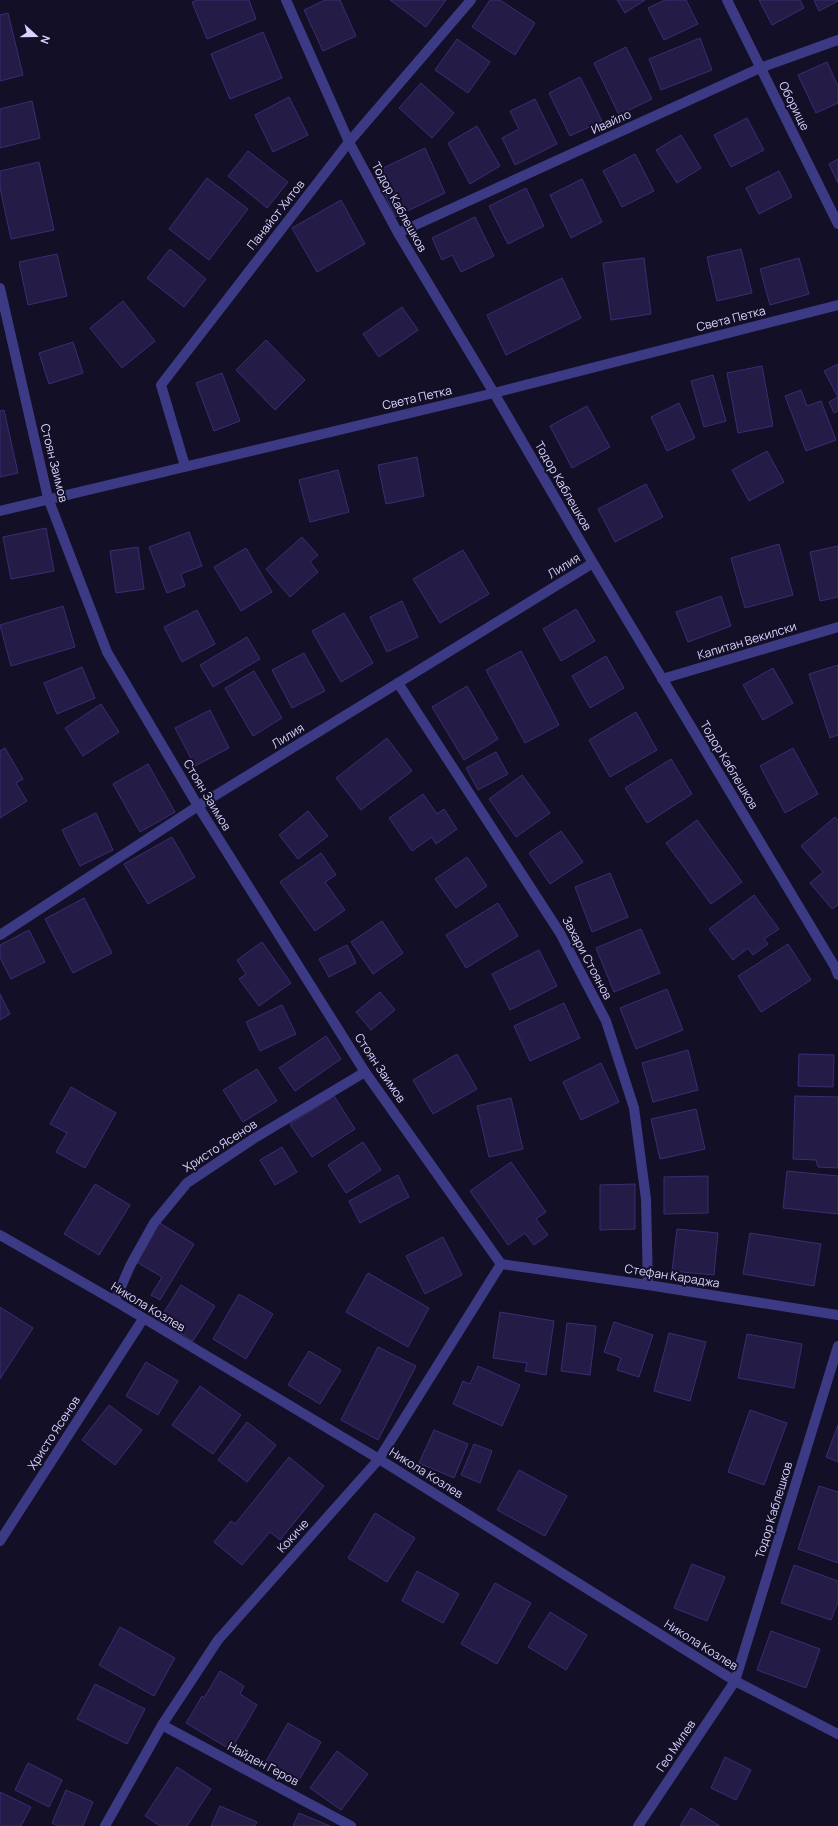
<svg xmlns="http://www.w3.org/2000/svg" width="838" height="1826" font-family="Manrope,sans-serif">
<style>
.building{fill:#241b47;stroke:#3b2d73}
.lines{fill:none;stroke-linecap:round;stroke-linejoin:round}
.minor{stroke:#3d3a85;stroke-width:10}
.labels{text-anchor:middle;stroke-width:4;stroke-linejoin:round;paint-order:stroke}
.street-label{font-size:12px;fill:#d9d4ff;stroke:#130f26}
</style>
<rect width="100%" height="100%" fill="#130f26"/>
<g class="building">
<path d="M198 0H249L256 19 207 39 192 2Z"/>
<path d="M325 0H340L356 36 323 51 304 10Z"/>
<path d="M390 0H446L426 27Z"/>
<path d="M490 0H500L535 23 515 55 472 27Z"/>
<path d="M617 0H645L625 13Z"/>
<path d="M665 0H686L698 24 664 40 648 8Z"/>
<path d="M759 0H800L804 8 772 25Z"/>
<path d="M814 0H838V1L819 11Z"/>
<path d="M8 13 23 75 0 81V15Z"/>
<path d="M263 32 282 78 230 99 211 54Z"/>
<path d="M700 38 712 70 661 90 649 59Z"/>
<path d="M457 39 490 62 468 93 435 70Z"/>
<path d="M626 47 652 99 619 115 594 63Z"/>
<path d="M827 62 838 86V103L816 113 798 75Z"/>
<path d="M580 77 602 121 570 136 549 93Z"/>
<path d="M421 83 454 113 432 138 399 108Z"/>
<path d="M289 97 308 135 273 152 255 115Z"/>
<path d="M535 99 557 144 515 165 502 138 519 129 510 111Z"/>
<path d="M32 101 40 138 0 148V109Z"/>
<path d="M747 118 764 150 731 167 714 135Z"/>
<path d="M477 126 500 166 470 184 448 143Z"/>
<path d="M681 135 701 168 677 183 656 150Z"/>
<path d="M425 148 445 193 395 217 375 172Z"/>
<path d="M248 151 288 182 267 208 228 176Z"/>
<path d="M635 154 654 191 622 207 603 171Z"/>
<path d="M838 159V183L829 164Z"/>
<path d="M39 162 54 230 11 239 0 188V171Z"/>
<path d="M779 171 792 197 759 214 746 188Z"/>
<path d="M207 178 248 209 209 260 169 229Z"/>
<path d="M582 179 602 222 571 238 550 195Z"/>
<path d="M526 188 544 226 508 244 489 206Z"/>
<path d="M341 200 365 244 317 272 292 228Z"/>
<path d="M475 217 494 256 461 272 452 255 442 260 432 238Z"/>
<path d="M170 249 206 279 184 307 147 278Z"/>
<path d="M741 249 752 293 717 301 707 257Z"/>
<path d="M57 254 67 296 28 305 19 262Z"/>
<path d="M644 258 651 314 611 320 603 263Z"/>
<path d="M799 258 809 294 770 305 760 269Z"/>
<path d="M562 278 581 318 506 355 487 315Z"/>
<path d="M123 301 155 341 122 368 90 328Z"/>
<path d="M402 307 418 330 379 357 363 334Z"/>
<path d="M266 340 305 380 275 410 236 370Z"/>
<path d="M73 342 83 373 49 384 39 353Z"/>
<path d="M838 364V397L824 371Z"/>
<path d="M762 366 773 426 738 433 727 373Z"/>
<path d="M222 373 240 421 214 431 196 383Z"/>
<path d="M713 375 726 421 704 427 691 381Z"/>
<path d="M801 390 807 406 821 401 836 440 806 451 785 396Z"/>
<path d="M838 397V411L834 413 829 402Z"/>
<path d="M679 403 695 438 667 451 651 417Z"/>
<path d="M587 406 610 447 572 468 550 426Z"/>
<path d="M4 410 18 473 0 477V411Z"/>
<path d="M767 451 784 482 749 501 732 470Z"/>
<path d="M417 457 424 496 386 504 378 465Z"/>
<path d="M338 470 349 512 310 522 299 480Z"/>
<path d="M646 484 663 517 615 542 598 509Z"/>
<path d="M46 528 54 571 11 579 3 537Z"/>
<path d="M189 532 202 566 181 574 185 586 167 593 149 547Z"/>
<path d="M302 537 318 555 310 562 318 572 290 597 266 569Z"/>
<path d="M779 544 793 595 745 608 731 558Z"/>
<path d="M838 546V597L820 601 810 552Z"/>
<path d="M138 547 144 589 116 593 110 551Z"/>
<path d="M246 548 272 592 241 611 214 567Z"/>
<path d="M463 550 489 594 440 623 413 579Z"/>
<path d="M721 596 731 626 688 642 676 612Z"/>
<path d="M402 601 418 637 387 652 370 617Z"/>
<path d="M63 606 75 647 11 666 0 625Z"/>
<path d="M576 609 595 641 561 661 543 629Z"/>
<path d="M197 610 215 644 182 662 164 627Z"/>
<path d="M344 613 373 663 341 682 312 631Z"/>
<path d="M247 637 260 659 213 687 200 665Z"/>
<path d="M521 651 559 725 525 743 486 670Z"/>
<path d="M304 653 325 691 292 708 272 670Z"/>
<path d="M606 656 624 688 590 708 572 676Z"/>
<path d="M838 665V735L830 738 809 674Z"/>
<path d="M82 667 95 698 57 714 44 683Z"/>
<path d="M773 668 793 703 763 720 743 685Z"/>
<path d="M254 671 282 718 253 736 225 688Z"/>
<path d="M467 686 498 739 464 760 432 707Z"/>
<path d="M101 704 119 732 83 756 65 728Z"/>
<path d="M210 710 229 748 195 766 175 728Z"/>
<path d="M636 712 657 750 610 777 589 740Z"/>
<path d="M387 738 412 771 361 810 336 778Z"/>
<path d="M5 748 23 779 16 783 27 801 0 818V751Z"/>
<path d="M793 748 818 794 785 813 760 766Z"/>
<path d="M496 752 508 774 478 790 466 768Z"/>
<path d="M671 759 692 794 647 823 625 788Z"/>
<path d="M148 764 175 812 140 832 113 784Z"/>
<path d="M522 775 550 813 516 837 489 799Z"/>
<path d="M423 794 437 814 444 809 457 829 436 844 432 837 412 851 389 818Z"/>
<path d="M308 811 328 836 298 859 279 835Z"/>
<path d="M96 813 113 850 80 866 62 830Z"/>
<path d="M835 817 838 821V905L832 909 810 883 823 872 801 846Z"/>
<path d="M697 820 742 882 711 904 666 843Z"/>
<path d="M561 831 583 862 550 884 529 853Z"/>
<path d="M172 837 195 877 148 904 124 864Z"/>
<path d="M321 853 336 875 325 882 345 910 315 931 280 882Z"/>
<path d="M467 857 487 886 456 908 435 879Z"/>
<path d="M610 873 628 917 592 932 575 887Z"/>
<path d="M754 895 779 929 764 939 768 944 753 955 748 948 733 960 709 929Z"/>
<path d="M84 898 112 953 73 973 45 919Z"/>
<path d="M498 903 518 936 466 968 446 935Z"/>
<path d="M382 921 403 953 373 974 351 942Z"/>
<path d="M641 929 660 973 614 992 596 948Z"/>
<path d="M29 930 45 962 11 979 0 958V945Z"/>
<path d="M262 942 291 983 259 1006 239 979 246 974 237 960Z"/>
<path d="M788 944 811 980 761 1012 738 976Z"/>
<path d="M347 945 356 963 329 977 319 959Z"/>
<path d="M539 950 557 986 510 1010 492 974Z"/>
<path d="M667 989 683 1030 636 1049 620 1008Z"/>
<path d="M380 992 395 1010 371 1030 356 1012Z"/>
<path d="M0 994 10 1014 0 1020Z"/>
<path d="M564 1003 580 1038 530 1061 514 1026Z"/>
<path d="M282 1005 296 1034 260 1051 246 1022Z"/>
<path d="M326 1036 341 1059 295 1091 279 1068Z"/>
<path d="M688 1050 698 1090 653 1102 642 1063Z"/>
<path d="M457 1054 477 1089 433 1114 413 1080Z"/>
<path d="M799 1054 834 1055 833 1087 798 1086Z"/>
<path d="M601 1063 619 1102 581 1120 563 1082Z"/>
<path d="M257 1069 277 1101 243 1122 223 1090Z"/>
<path d="M71 1087 116 1113 85 1168 56 1152 67 1133 50 1124Z"/>
<path d="M334 1096 355 1129 312 1157 290 1124Z"/>
<path d="M795 1096 838 1097V1168L818 1167 816 1160 793 1159Z"/>
<path d="M511 1098 523 1149 489 1157 477 1106Z"/>
<path d="M696 1109 705 1149 660 1159 651 1119Z"/>
<path d="M363 1142 381 1170 346 1193 328 1165Z"/>
<path d="M282 1147 297 1172 275 1185 260 1160Z"/>
<path d="M511 1162 546 1212 536 1219 548 1235 534 1245 525 1233 508 1245 470 1191Z"/>
<path d="M787 1171 838 1176V1214L783 1208Z"/>
<path d="M398 1175 409 1197 360 1223 349 1201Z"/>
<path d="M708 1176V1213L664 1214V1177Z"/>
<path d="M95 1184 130 1205 99 1255 64 1234Z"/>
<path d="M635 1184V1229L600 1230V1185Z"/>
<path d="M158 1222 194 1244 160 1300 151 1295 162 1277 135 1261Z"/>
<path d="M677 1229 718 1233 714 1275 672 1271Z"/>
<path d="M750 1233 821 1244 814 1286 743 1274Z"/>
<path d="M443 1237 462 1275 425 1294 406 1256Z"/>
<path d="M368 1273 429 1308 408 1347 346 1312Z"/>
<path d="M181 1285 215 1306 193 1341 159 1320Z"/>
<path d="M239 1294 273 1314 246 1359 213 1339Z"/>
<path d="M0 1307 33 1328 0 1379Z"/>
<path d="M500 1312 554 1321 546 1375 525 1371 527 1363 493 1358Z"/>
<path d="M614 1322 653 1335 639 1377 617 1370 621 1358 604 1352Z"/>
<path d="M567 1323 596 1326 590 1375 561 1371Z"/>
<path d="M669 1333 706 1342 690 1401 654 1391Z"/>
<path d="M747 1334 802 1344 794 1388 738 1378Z"/>
<path d="M378 1347 416 1366 378 1440 341 1420Z"/>
<path d="M309 1351 341 1370 320 1404 288 1385Z"/>
<path d="M146 1362 178 1381 158 1415 126 1396Z"/>
<path d="M478 1366 520 1385 502 1426 453 1404 463 1381 470 1384Z"/>
<path d="M200 1386 241 1415 213 1454 172 1425Z"/>
<path d="M109 1405 142 1430 115 1465 82 1440Z"/>
<path d="M750 1410 787 1423 764 1485 728 1472Z"/>
<path d="M247 1422 276 1445 247 1482 218 1460Z"/>
<path d="M838 1425V1462L826 1457Z"/>
<path d="M434 1430 468 1444 454 1478 419 1463Z"/>
<path d="M474 1444 492 1451 480 1483 461 1475Z"/>
<path d="M289 1457 324 1486 280 1540 270 1532 242 1565 214 1542 231 1521 235 1524Z"/>
<path d="M519 1470 567 1496 545 1536 497 1510Z"/>
<path d="M819 1486 838 1492V1563L798 1549Z"/>
<path d="M375 1513 415 1538 387 1582 348 1558Z"/>
<path d="M692 1564 725 1577 707 1621 674 1608Z"/>
<path d="M794 1565 838 1581V1602L831 1620 781 1603Z"/>
<path d="M417 1571 459 1594 443 1623 402 1601Z"/>
<path d="M495 1583 531 1603 497 1664 461 1644Z"/>
<path d="M550 1612 587 1635 566 1670 528 1647Z"/>
<path d="M120 1627 175 1658 154 1696 99 1665Z"/>
<path d="M771 1631 820 1649 806 1688 757 1670Z"/>
<path d="M220 1671 244 1686 240 1694 257 1705 231 1750 186 1723 202 1696 204 1698Z"/>
<path d="M95 1684 145 1709 127 1744 77 1719Z"/>
<path d="M288 1723 321 1742 298 1782 265 1763Z"/>
<path d="M337 1751 368 1774 341 1810 310 1788Z"/>
<path d="M725 1757 751 1770 736 1800 711 1788Z"/>
<path d="M28 1763 62 1780 49 1807 15 1790Z"/>
<path d="M177 1767 211 1789 187 1826H160L145 1816Z"/>
<path d="M66 1790 93 1802 83 1826H58L52 1823Z"/>
<path d="M0 1792 31 1807 21 1826H0Z"/>
<path d="M220 1806 257 1822 255 1826H211Z"/>
<path d="M691 1808 720 1826H680Z"/>
<path d="M299 1813 330 1826H293Z"/>
</g>
<g class="lines">
<g class="minor">
<path d="M286 0 349 142 398 233 494 393 593 563 835 967 838 975"/>
<path d="M727 0 838 224"/>
<path d="M398 233 760 68 838 40"/>
<path d="M0 288 48 498 107 652 198 806 365 1072 501 1264"/>
<path d="M185 466 161 385 349 142 471 0"/>
<path d="M0 511 494 393 838 305"/>
<path d="M662 679 838 627"/>
<path d="M398 683 560 933 606 1021 634 1108 646 1199 648 1285"/>
<path d="M0 935 198 806 593 563"/>
<path d="M0 1235 115 1301 379 1459 735 1681 838 1734"/>
<path d="M501 1264 648 1285 838 1315"/>
<path d="M115 1301 130 1266 154 1223 187 1183 253 1139 365 1072"/>
<path d="M0 1541 143 1319"/>
<path d="M162 1725 351 1826"/>
<path d="M105 1826 162 1725 218 1640 379 1459 501 1264"/>
<path d="M638 1826 735 1681 838 1346"/>
</g>
</g>
<g class="labels">
<g class="street-label">
<text transform="translate(794 106) rotate(63)" y="4">Оборище</text>
<text transform="translate(611 122) rotate(-24)" y="4">Ивайло</text>
<text transform="translate(399 207) rotate(61)" y="4">Тодор Каблешков</text>
<text transform="translate(276 215) rotate(-52)" y="4">Панайот Хитов</text>
<text transform="translate(731 319) rotate(-14)" y="4">Света Петка</text>
<text transform="translate(417 398) rotate(-13)" y="4">Света Петка</text>
<text transform="translate(54 463) rotate(76)" y="4">Стоян Заимов</text>
<text transform="translate(563 486) rotate(60)" y="4">Тодор Каблешков</text>
<text transform="translate(564 566) rotate(-32)" y="4">Лилия</text>
<text transform="translate(747 641) rotate(-17)" y="4">Капитан Векилски</text>
<text transform="translate(288 736) rotate(-32)" y="4">Лилия</text>
<text transform="translate(729 765) rotate(59)" y="4">Тодор Каблешков</text>
<text transform="translate(207 795) rotate(59)" y="4">Стоян Заимов</text>
<text transform="translate(587 958) rotate(62)" y="4">Захари Стоянов</text>
<text transform="translate(380 1068) rotate(56)" y="4">Стоян Заимов</text>
<text transform="translate(220 1146) rotate(-33)" y="4">Христо Ясенов</text>
<text transform="translate(672 1276) rotate(9)" y="4">Стефан Караджа</text>
<text transform="translate(148 1307) rotate(31)" y="4">Никола Козлев</text>
<text transform="translate(54 1433) rotate(-57)" y="4">Христо Ясенов</text>
<text transform="translate(426 1473) rotate(32)" y="4">Никола Козлев</text>
<text transform="translate(774 1510) rotate(-73)" y="4">Тодор Каблешков</text>
<text transform="translate(293 1536) rotate(-48)" y="4">Кокиче</text>
<text transform="translate(701 1645) rotate(32)" y="4">Никола Козлев</text>
<text transform="translate(676 1746) rotate(-56)" y="4">Гео Милев</text>
<text transform="translate(263 1764) rotate(28)" y="4">Найден Геров</text>
</g>
</g>
<g transform="translate(36 36) rotate(111)" stroke="#130f26" stroke-width="3" paint-order="stroke">
<path d="M0-3L7 15L0 10L-7 15Z" fill="#d9d4ff"/>
<text y="-6" font-size="11" font-weight="bold" text-anchor="middle" fill="#d9d4ff">N</text>
</g>
</svg>
